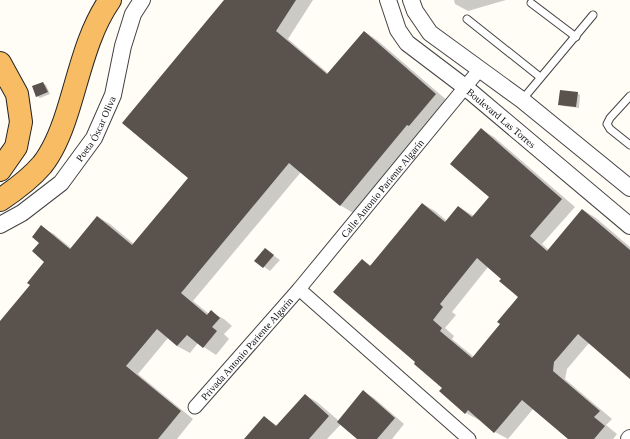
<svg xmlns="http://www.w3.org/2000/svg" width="630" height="439" font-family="Georgia,serif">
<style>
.shadow{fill:#0003;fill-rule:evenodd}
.building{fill:#5a524d;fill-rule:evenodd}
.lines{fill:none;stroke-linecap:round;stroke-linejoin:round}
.service-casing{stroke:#444;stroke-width:9}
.minor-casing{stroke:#444;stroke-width:15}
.tertiary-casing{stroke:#444;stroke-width:18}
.trunk-casing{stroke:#222;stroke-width:24}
.service{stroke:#fff;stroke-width:7}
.minor{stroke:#fff;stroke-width:13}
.tertiary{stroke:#fff;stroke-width:16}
.trunk{stroke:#f7bc64;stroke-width:22}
.labels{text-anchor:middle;stroke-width:4;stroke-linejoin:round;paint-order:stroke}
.street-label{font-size:10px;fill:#111;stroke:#fff}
</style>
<rect width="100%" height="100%" fill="#fffdf5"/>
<g class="shadow">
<path d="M226 0H313L288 39 329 74 365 32 377 40 449 102 421 132 353 213 340 205 301 172 193 301 209 314 211 312 224 319 232 326 224 334 229 339 216 355 198 343 190 353 177 346 168 338 138 374 193 419 177 439H0V323L31 285 46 262 40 243 41 227 54 234 71 248 98 217 110 224 134 244 189 178Z"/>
<path d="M454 0H506L468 11 455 4Z"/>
<path d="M43 83 46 85 50 94 40 98 37 96Z"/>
<path d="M577 93 580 95 579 108 563 106 559 104Z"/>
<path d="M481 129 494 137 575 207 542 244 549 250 583 210 596 218 630 247V377L589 343 567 369 565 379 612 419 606 425 617 434 613 439H569L533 409 508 439 495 432 480 419 479 420 466 413 440 391 443 388 416 362 362 260 372 266 423 204 435 211 447 221 459 207 474 216 490 197ZM488 267 502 279 519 297 501 324 474 357 452 339 454 336 445 328 456 315 452 312Z"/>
<path d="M266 250 280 260 270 271 256 261Z"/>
<path d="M364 392 374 398 404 424 392 439H358L341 424 327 439H245L264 417 278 426 305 395 317 402 339 421Z"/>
</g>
<g class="building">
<path d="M224 0H296L276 31 327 74 364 31 436 94 409 126 407 125 340 206 289 163 181 293 207 315 211 310 220 318 212 327 217 331 203 348 187 335 177 346 157 329 126 366 181 411 158 439H0V321L30 285 27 283 44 262 32 251 39 243 32 237 41 225 70 249 97 216 132 245 188 178 122 123Z"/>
<path d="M43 82 48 92 36 97 32 86Z"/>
<path d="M560 90 578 92 576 107 558 105Z"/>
<path d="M481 128 562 199 530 236 547 251 582 209 630 250V379L578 334 554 362 553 371 600 411 594 417 605 426 594 439H568L522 400 494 433 468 410 465 414 439 391 442 388 414 364 415 362 333 292 362 259 370 266 422 203 445 222 458 206 472 217 489 197 450 164ZM477 258 501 279 499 281 518 297 497 322 500 324 472 358 440 331 442 328 433 320 443 307 440 304Z"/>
<path d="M265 248 274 255 263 268 254 261Z"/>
<path d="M363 390 395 418 377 439H357L337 422Z"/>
<path d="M305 394 329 416 309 439H244L264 416 276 426Z"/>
</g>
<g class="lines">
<defs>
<g id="service">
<path d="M531 3 576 37"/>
<path d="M467 19 540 77"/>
<path d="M630 96 610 118 607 124 610 129 630 145"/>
<path d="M522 100 593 15"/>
</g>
<g id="minor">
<path d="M299 289 469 439"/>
<path id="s1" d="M195 407 299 289 480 69"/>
</g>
<g id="tertiary">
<path id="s2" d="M388 0 398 30 407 43 465 87 630 226"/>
<path d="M411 0 415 11 430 33 522 100 630 188"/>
<path id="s3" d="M0 225 22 213 61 183 94 138 113 95 123 46 133 14 142 0"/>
<path d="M629 439 630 438"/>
</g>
<g id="trunk">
<path d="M0 63 17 94 21 122 16 147 0 170"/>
<path d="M0 200C15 190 30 179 42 165 54 150 61 132 67 113 79 76 87 33 110 0"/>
</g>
</defs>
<use href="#service" class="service-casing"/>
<use href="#minor" class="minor-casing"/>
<use href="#tertiary" class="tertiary-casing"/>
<use href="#trunk" class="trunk-casing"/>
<use href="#service" class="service"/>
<use href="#minor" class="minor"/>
<use href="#tertiary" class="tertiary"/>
<use href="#trunk" class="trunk"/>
</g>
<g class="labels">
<g class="street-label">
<text dy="4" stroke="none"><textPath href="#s2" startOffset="168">Boulevard Las Torres</textPath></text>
<text dy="4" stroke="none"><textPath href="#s3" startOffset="139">Poeta Óscar Oliva</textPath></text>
<text dy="4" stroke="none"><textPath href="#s1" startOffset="288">Calle Antonio Pariente Algarín</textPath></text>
<text dy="4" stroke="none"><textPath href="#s1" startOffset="78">Privada Antonio Pariente Algarín</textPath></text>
</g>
</g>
</svg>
